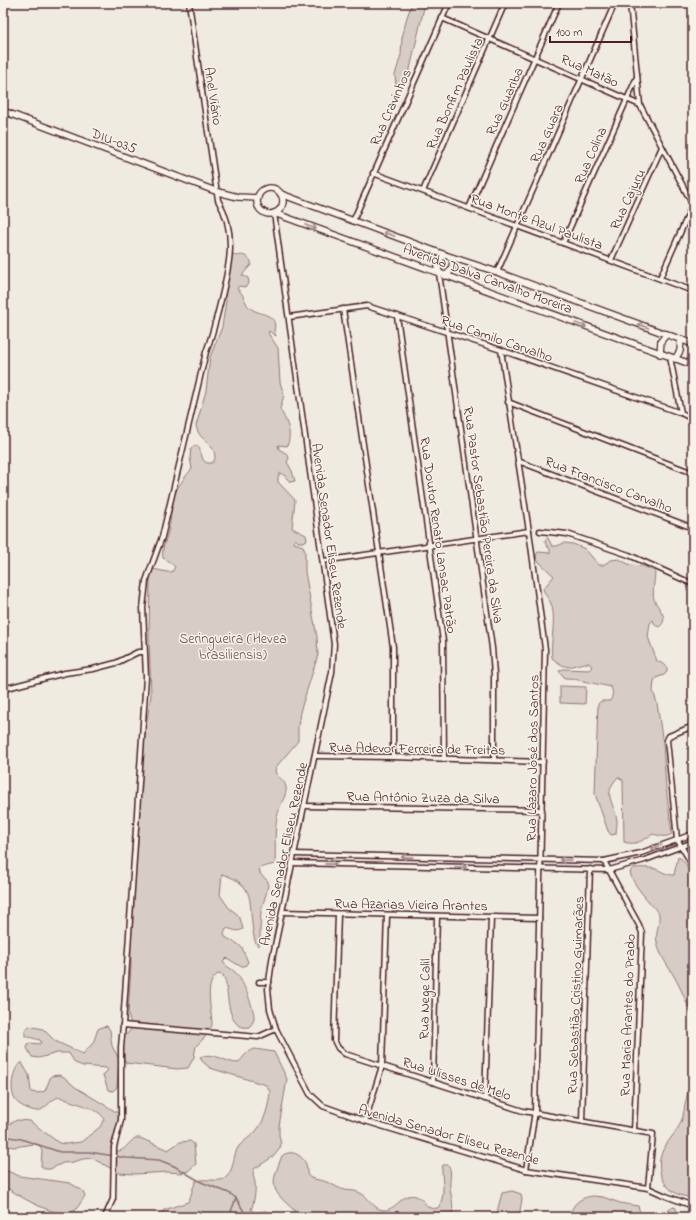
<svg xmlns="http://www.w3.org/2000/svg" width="696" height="1220" font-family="'Indie Flower',sans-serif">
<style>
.green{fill:#d8cdc6;stroke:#917678}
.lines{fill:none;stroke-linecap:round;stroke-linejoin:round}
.stream{stroke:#8b6f72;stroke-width:1.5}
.minor-casing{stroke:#4a1f2b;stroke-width:7}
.tertiary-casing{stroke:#4a1f2b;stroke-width:8}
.minor{stroke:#f7f3e8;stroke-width:4}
.tertiary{stroke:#f7f3e8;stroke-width:5.5}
.oneway{stroke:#a0898a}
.labels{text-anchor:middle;stroke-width:3;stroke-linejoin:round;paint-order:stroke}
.street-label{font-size:14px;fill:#4a1f2b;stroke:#f7f3e8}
.park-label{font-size:14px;fill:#6e4a52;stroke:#f7f3e8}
</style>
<rect width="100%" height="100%" fill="#f0ebe0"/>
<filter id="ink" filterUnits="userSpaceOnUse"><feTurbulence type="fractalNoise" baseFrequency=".025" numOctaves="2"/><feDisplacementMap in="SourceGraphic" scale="8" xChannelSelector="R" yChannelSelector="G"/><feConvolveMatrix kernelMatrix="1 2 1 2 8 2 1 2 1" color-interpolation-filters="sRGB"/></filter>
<g filter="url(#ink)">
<g class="green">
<path d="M412 3H425L410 69 408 75 401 86 396 85 395 75 401 55 402 38 407 17Z"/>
<path d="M233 254 237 256C244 254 246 256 251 261V265L242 275 248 278 249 283 245 287 239 286 237 288C239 291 242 293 243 296 245 299 246 305 249 307 258 316 279 312 274 331L276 336 269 331 268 333 278 348 280 382 284 395 280 409C286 420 293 433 287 446L278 445 279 449 287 454 289 458 287 462 292 471 295 481 290 482 284 475 280 473 278 477V482L295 500 292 528 306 535 307 540 303 542H298L295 539 294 543 303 546 305 552V572L317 637 318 655 300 712 298 727V741L276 767 275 772C278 778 284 779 286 787 287 794 282 801 280 807 273 825 276 845 275 864L262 867 259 870 261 875 268 881C268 893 263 901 261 912 260 922 260 932 260 942L258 946C254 941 254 937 253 931 248 902 257 885 222 874L220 895 229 908 237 914 240 918 243 929C236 933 233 929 226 928L224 933 225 937 238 944 242 948 248 962 245 966H240L227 958 223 962C227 968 233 969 237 974 243 981 255 1010 254 1019 253 1022 252 1024 249 1027 226 1031 229 993 225 980L223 975 218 974C203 983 212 1010 212 1025L207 1035 196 1046 194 1057 188 1068 177 1069 126 1063 122 1054V1040L132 1028 128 1014 131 967 130 920 135 884 139 808 146 726 151 695 149 637 150 578 153 569 167 572H172L175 567 171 563 163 558C161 548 167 539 169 528 172 516 170 503 176 491 178 486 188 473 192 469L190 458 191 448 195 445 199 447 203 460 207 463H212L215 459C216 442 199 442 196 426L206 391 210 357 222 327 226 301 225 287 231 263V255Z"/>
<path d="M548 538 552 546H557L564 543 573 544 585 549 599 565H603L611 560 619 559 630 565 643 566 655 571C655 578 652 593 654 599 657 608 671 618 659 627L655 625 653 620 650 623 648 637 657 661 665 665 667 668V672L664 675 656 678 654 681 653 691 657 703 663 744 666 788 672 834C665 838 661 836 653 834 643 840 636 846 624 842L623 780 618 777C601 795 615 803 617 821 617 826 616 830 616 834L611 835 608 831 595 794 598 704 601 701H610C613 696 613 692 611 687L569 678H565L559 671 563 669 589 670 592 667 589 663C569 663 572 674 552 658 550 641 556 623 552 606 550 600 545 595 543 589L554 576 537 560 536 556 538 552 550 553V549L546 545 545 540Z"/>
<path d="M560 686 586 687 585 704 560 703Z"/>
<path d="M678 857C687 860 690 874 693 883V1023C689 1006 682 991 674 976 668 966 659 954 657 942 655 933 660 924 659 914 651 903 632 885 630 872L633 868C640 868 649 867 656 869 663 872 667 875 674 875Z"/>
<path d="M29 1026 43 1029 55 1041 83 1054 93 1043 98 1029 102 1027 107 1026 110 1030 112 1046 119 1059 117 1087 113 1091 108 1090 103 1075 108 1070 106 1068 83 1066 75 1063 69 1053H57L39 1058 32 1057 27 1048 29 1043 40 1044 41 1042 40 1040 25 1036V1031Z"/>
<path d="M255 1049 274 1052 287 1079 279 1126V1135L281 1144 280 1148 274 1156 254 1169C252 1175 254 1177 255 1183 256 1192 254 1202 251 1210L255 1212 265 1211 275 1213 294 1215V1210C270 1189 270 1186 282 1156 291 1149 301 1154 306 1164 308 1170 305 1175 311 1178 316 1180 323 1180 329 1183 334 1185 339 1189 345 1190 350 1191 355 1190 360 1193 370 1197 372 1209 384 1210 397 1210 402 1192 416 1196 427 1200 424 1211 438 1208 446 1197 442 1181 442 1169L443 1165H448C453 1172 449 1179 450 1188 451 1198 455 1206 451 1217H157L164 1210 188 1202C192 1195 192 1188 196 1181 205 1178 217 1182 224 1179 235 1172 232 1155 239 1146 244 1140 251 1137 256 1131 265 1121 269 1105 270 1091L266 1085 210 1068 202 1061 200 1057C215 1051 225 1063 238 1063 244 1057 247 1050 255 1049Z"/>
<path d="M20 1063H22L29 1075 31 1092 38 1093 45 1091 51 1076 59 1075 64 1077 75 1087 118 1113C124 1124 111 1136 111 1149 122 1156 127 1144 135 1138H140L168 1150 180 1142 190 1141 194 1144 196 1164 188 1171 183 1173 168 1172 135 1174 119 1173 92 1158 83 1159 73 1162 63 1163 50 1169H45L41 1166 42 1151 40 1146 34 1144 14 1147 3 1145V1127L17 1120 30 1121 59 1143 66 1144 81 1142 100 1127 104 1119C99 1107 72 1103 60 1097 50 1098 46 1111 36 1111 30 1110 20 1106 16 1101 9 1092 12 1071 20 1063Z"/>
<path d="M693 1074V1197C668 1198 652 1173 663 1150 668 1140 677 1132 681 1122 684 1115 684 1107 686 1101 687 1092 690 1083 693 1074Z"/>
<path d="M3 1169 19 1176 70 1183 83 1191 85 1196C82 1200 78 1208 74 1211 56 1220 17 1195 3 1185Z"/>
<path d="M512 1191 521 1194 522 1199 519 1217H497L498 1208 502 1193Z"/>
<path d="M593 1196 603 1197 620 1203 638 1206 640 1212 639 1216 570 1217C571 1204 581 1197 593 1196Z"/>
<path d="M675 1207 677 1211 676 1217H658L670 1208Z"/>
</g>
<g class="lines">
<g class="stream">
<path d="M3 1136 21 1139 60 1152H89L127 1158 159 1160 174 1166 201 1182 229 1193 236 1198 243 1210 249 1217"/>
<path d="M229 1217 236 1198"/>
</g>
<defs>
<g id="minor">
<path d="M630 3 640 105 693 205"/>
<path d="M442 18 640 105"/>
<path d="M373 173 693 291"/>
<path d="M423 191 505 3"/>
<path d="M469 208 559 3"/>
<path d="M274 213 334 644 332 672 272 960 268 989 270 1009 276 1029 310 1094 323 1106 365 1121 526 1170 648 1188 666 1196 693 1206"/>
<path d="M353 221 449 3"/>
<path d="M563 243 637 77"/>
<path d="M611 260 662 147"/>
<path d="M497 272 615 3"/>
<path d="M439 273 492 648 494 675V760"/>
<path d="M660 278 693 204"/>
<path d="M343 309 393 647V757"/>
<path d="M397 316 443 641 444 759"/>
<path d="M289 317 367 306 501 350 681 413 693 419"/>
<path d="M501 350 529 531 545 649 535 1111 526 1170"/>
<path d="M670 357 681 413"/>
<path d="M508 402 693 473"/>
<path d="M518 461 693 528"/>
<path d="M540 531 567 534 629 555 693 584"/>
<path d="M323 561 529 531"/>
<path d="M3 689 65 673 93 669 116 663 138 652H144"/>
<path d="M693 726 669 736 667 740 677 839 693 866"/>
<path d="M315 756 393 757 543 762"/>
<path d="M304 806 542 810"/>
<path d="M294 854 604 861 641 853 693 834"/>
<path d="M604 861 639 925 642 933 634 1131"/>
<path d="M292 863 609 870 645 860 693 842"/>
<path d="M282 912 539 918"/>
<path d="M338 914 334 1040 338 1048 345 1054 523 1111 653 1134 648 1188"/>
<path d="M259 982H269"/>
<path d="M123 1025 146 677 143 608 146 581 162 537 206 352C212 336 216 320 220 304 229 268 238 234 218 200L189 3"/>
<path d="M433 1082 437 916"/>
<path d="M485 1099 491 917"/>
<path d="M365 1121 382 1066 387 915"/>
<path d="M582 1121 590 869"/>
<path d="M105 1217 113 1199 114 1147 121 1120V1047L123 1025 258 1037 276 1029"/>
</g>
<g id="tertiary">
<path d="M3 111 218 192 238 197 258 198"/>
<circle cx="270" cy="201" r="13"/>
<path d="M281 194 445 255 497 272 693 344"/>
<path d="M274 213 693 365"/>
<path d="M439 273C437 266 437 259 445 255"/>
<path d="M445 276C452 271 453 266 453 258"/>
<path d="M660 354 661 341 667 334"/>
<path d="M675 359 680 351 681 339"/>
</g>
</defs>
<use href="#minor" class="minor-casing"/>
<use href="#tertiary" class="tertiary-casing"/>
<use href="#minor" class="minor"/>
<use href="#tertiary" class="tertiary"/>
</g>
<defs><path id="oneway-shaft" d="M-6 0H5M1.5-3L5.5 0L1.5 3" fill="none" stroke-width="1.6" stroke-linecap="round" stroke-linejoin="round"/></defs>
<g class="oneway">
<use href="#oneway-shaft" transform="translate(311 227) rotate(20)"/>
<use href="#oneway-shaft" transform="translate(389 234) rotate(-159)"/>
<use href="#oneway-shaft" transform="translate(581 325) rotate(20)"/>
<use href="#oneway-shaft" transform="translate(643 326) rotate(-160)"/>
<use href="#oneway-shaft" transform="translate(656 847) rotate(160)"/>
<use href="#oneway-shaft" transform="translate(407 857) rotate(-179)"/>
<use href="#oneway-shaft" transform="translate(565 860) rotate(-179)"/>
<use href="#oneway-shaft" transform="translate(331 864) rotate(1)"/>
<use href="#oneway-shaft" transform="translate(461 867) rotate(1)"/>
</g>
</g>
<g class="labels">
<g class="street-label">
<text transform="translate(590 70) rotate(24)" y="5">Rua Matão</text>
<text transform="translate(454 93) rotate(-66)" y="5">Rua Bonfim Paulista</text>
<text transform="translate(214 96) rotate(81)" y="5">Anel Viário</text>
<text transform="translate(504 101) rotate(-66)" y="5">Rua Guariba</text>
<text transform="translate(390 107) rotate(-66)" y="5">Rua Cravinhos</text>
<text transform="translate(546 133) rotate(-66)" y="5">Rua Guara</text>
<text transform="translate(114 140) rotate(21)" y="5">DIU-035</text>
<text transform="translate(590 155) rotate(-66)" y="5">Rua Colina</text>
<text transform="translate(627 199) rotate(-65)" y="5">Rua Cajuru</text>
<text transform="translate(537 221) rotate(20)" y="5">Rua Monte Azul Paulista</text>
<text transform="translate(488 278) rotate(20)" y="5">Avenida Dalva Carvalho Moreira</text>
<text transform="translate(497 338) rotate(19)" y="5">Rua Camilo Carvalho</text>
<text transform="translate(609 484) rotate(21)" y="5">Rua Francisco Carvalho</text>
<text transform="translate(484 515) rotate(82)" y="5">Rua Pastor Sebastião Pereira da Silva</text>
<text transform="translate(439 535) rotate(82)" y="5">Rua Doutor Renato Lansac Patrão</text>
<text transform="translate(330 536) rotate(82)" y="5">Avenida Senador Eliseu Rezende</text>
<text transform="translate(417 748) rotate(1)" y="5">Rua Adevor Ferreira de Freitas</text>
<text transform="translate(532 758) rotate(-89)" y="5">Rua Lázaro José dos Santos</text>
<text transform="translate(423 797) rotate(1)" y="5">Rua Antônio Zuza da Silva</text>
<text transform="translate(283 854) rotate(-78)" y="5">Avenida Senador Eliseu Rezende</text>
<text transform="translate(411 904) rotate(1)" y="5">Rua Azarias Vieira Arantes</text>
<text transform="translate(575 995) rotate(-88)" y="5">Rua Sebastião Cristino Guimarães</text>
<text transform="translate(424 999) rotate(-89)" y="5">Rua Nege Calil</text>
<text transform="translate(627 1015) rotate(-88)" y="5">Rua Maria Arantes do Prado</text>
<text transform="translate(457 1078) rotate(18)" y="5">Rua Ulisses de Melo</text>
<text transform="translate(449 1134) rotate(16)" y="5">Avenida Senador Eliseu Rezende</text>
</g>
<g class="park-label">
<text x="233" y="643">Seringueira (Hevea<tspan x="233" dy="16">brasiliensis)</tspan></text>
</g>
</g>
<rect width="696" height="1220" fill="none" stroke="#f7f3e8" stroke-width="16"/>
<rect x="8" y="8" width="680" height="1204" fill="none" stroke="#4a1f2b" stroke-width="1.5" filter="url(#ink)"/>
<path d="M550 36v6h81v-6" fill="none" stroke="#4a1f2b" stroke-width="2"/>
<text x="556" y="36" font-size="12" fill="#4a1f2b" stroke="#f7f3e8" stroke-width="3" paint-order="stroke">100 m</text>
</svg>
